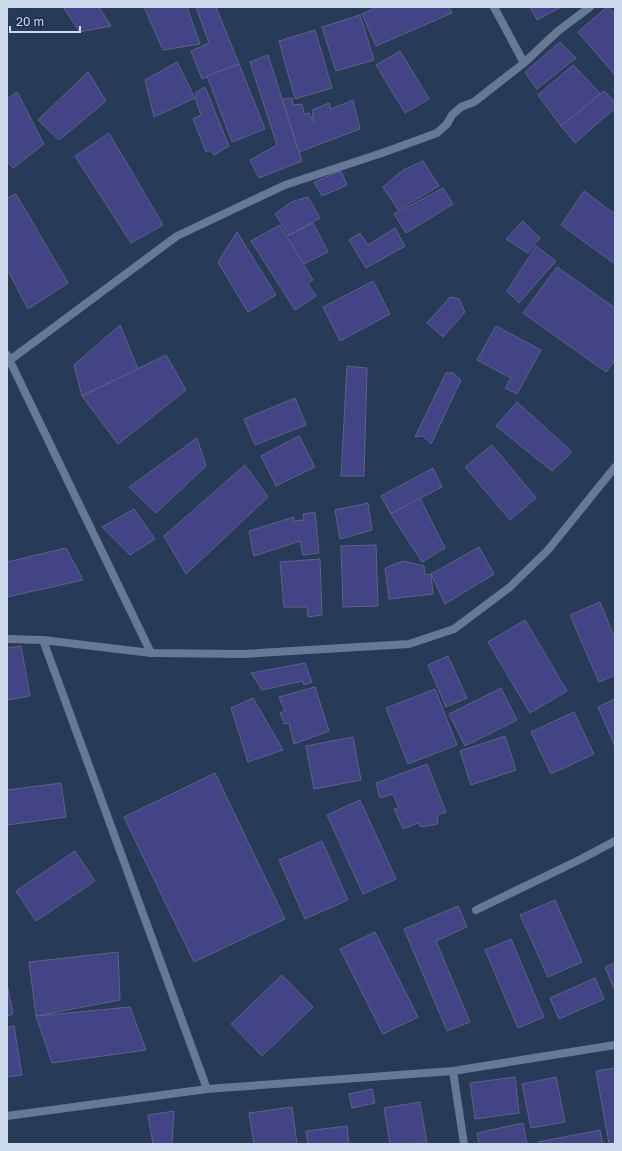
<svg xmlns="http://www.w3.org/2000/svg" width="622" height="1151" font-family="'Golos Text',sans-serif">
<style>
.building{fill:#424486;stroke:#5e6286}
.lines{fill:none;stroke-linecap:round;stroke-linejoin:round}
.minor{stroke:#677995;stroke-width:8}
</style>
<rect width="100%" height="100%" fill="#273a57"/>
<g class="building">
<path d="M63 7H99L111 26 80 32Z"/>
<path d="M144 7H187L200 44 163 50Z"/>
<path d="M196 7H216L239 64 202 79 191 51 209 43Z"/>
<path d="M377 7H449L452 13 376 46 362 14Z"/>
<path d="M530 7H561L537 20Z"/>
<path d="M607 7H609L615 14V75L578 32Z"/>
<path d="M360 15 374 60 336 71 322 27Z"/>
<path d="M315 30 332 88 295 99 279 41Z"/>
<path d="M560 42 576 58 537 89 525 72Z"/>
<path d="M400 51 429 99 405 113 376 65Z"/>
<path d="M268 55 302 161 259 178 250 160 277 145 250 62Z"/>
<path d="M177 62 195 98 154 117 145 80Z"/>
<path d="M239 64 265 129 232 142 207 76Z"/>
<path d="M573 65 601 94 561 126 538 95Z"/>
<path d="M88 72 106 101 59 140 38 120Z"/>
<path d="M205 87 229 146 214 155 210 150 206 152 193 119 201 115 195 98 197 97 195 93Z"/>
<path d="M604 91 615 102V108L575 143 561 126Z"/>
<path d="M17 92 44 144 13 168 7 162V99Z"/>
<path d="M292 98 293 105 302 104 304 114 309 113 314 123 312 110 329 103 331 109 353 100 360 129 299 152 282 99Z"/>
<path d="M109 133 163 225 131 243 75 156Z"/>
<path d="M423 161 439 186 398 210 383 187 403 170Z"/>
<path d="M341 171 347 185 322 196 314 182Z"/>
<path d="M443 188 453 204 406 233 394 214Z"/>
<path d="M584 191 615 214V264L561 225Z"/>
<path d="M16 194 68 283 28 309 7 269V198Z"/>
<path d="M308 197 320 218 289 235 275 214 291 202Z"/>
<path d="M523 221 540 238 528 253 506 239Z"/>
<path d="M313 223 328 252 300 266 285 237Z"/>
<path d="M280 225 313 280 308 284 316 296 295 310 251 241Z"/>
<path d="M395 228 405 246 366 268 349 240 360 233 368 245Z"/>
<path d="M237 232 276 295 248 312 218 262Z"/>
<path d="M536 246 556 261 519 303 507 291Z"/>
<path d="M557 267 615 308V360L606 372 523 313Z"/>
<path d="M373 281 390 314 340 341 323 307Z"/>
<path d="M450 297 459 299 465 312 443 337 427 323Z"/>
<path d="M120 325 138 369 82 396 74 365Z"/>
<path d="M496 326 541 350 517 394 505 388 511 378 477 360Z"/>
<path d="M166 355 186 390 118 444 82 396Z"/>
<path d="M347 366 367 368 364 476H341Z"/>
<path d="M446 373H453L461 380 431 444 423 436 415 437Z"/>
<path d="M295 398 306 425 255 445 244 419Z"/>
<path d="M517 402 572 452 552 471 496 426Z"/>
<path d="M299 436 315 467 276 486 261 456Z"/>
<path d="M197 438 206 466 156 513 129 487Z"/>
<path d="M492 445 536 498 510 520 465 467Z"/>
<path d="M245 465 268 497 186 574 164 536Z"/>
<path d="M433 468 442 487 391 514 381 496Z"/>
<path d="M420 498 445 548 422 562 391 514Z"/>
<path d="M368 503 372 530 340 539 335 510Z"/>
<path d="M134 509 155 539 130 555 102 527Z"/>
<path d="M315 512 319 553 303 555 300 541 254 556 249 531 294 517V521L304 520 303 514Z"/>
<path d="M376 545 378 606 343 607 341 546Z"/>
<path d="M479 547 494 574 445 604 431 574Z"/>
<path d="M66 548 83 580 7 597V562Z"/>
<path d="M320 559 322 615 308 617 307 607H284L280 562Z"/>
<path d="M403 561 424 566 425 575 431 574 433 594 389 599 385 568Z"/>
<path d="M600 602 615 639V675L599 682 570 615Z"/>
<path d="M525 620 567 691 530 713 488 642Z"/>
<path d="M21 646 30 696 7 700V648Z"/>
<path d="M448 656 467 698 446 707 428 665Z"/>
<path d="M305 663 312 682 304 685 303 681 262 690 251 673Z"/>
<path d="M315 687 329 731 294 744 289 723 284 724 280 713 285 711 279 697Z"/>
<path d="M501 688 517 720 465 746 449 714Z"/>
<path d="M435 689 457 745 408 764 386 708Z"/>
<path d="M253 698 283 750 248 762 231 708Z"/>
<path d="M615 699V746L598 707Z"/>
<path d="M574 712 594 754 551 774 531 732Z"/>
<path d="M505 736 516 770 471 785 460 751Z"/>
<path d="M353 737 361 780 314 789 306 746Z"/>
<path d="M427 764 446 812 437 815 438 824 421 827 418 823 403 829 394 809 399 808 393 794 380 798 376 783Z"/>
<path d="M215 773 285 919 194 962 124 817Z"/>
<path d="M61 783 66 817 7 825V790Z"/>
<path d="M360 800 396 879 363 894 327 815Z"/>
<path d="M322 841 348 900 305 919 279 860Z"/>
<path d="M75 851 95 881 36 921 16 891Z"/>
<path d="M555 900 582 962 548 977 520 915Z"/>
<path d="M458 906 467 927 436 941 470 1022 447 1031 404 929Z"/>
<path d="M375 932 418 1017 383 1034 340 949Z"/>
<path d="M511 939 544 1017 518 1028 485 950Z"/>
<path d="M118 952 120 1000 36 1016 29 962Z"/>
<path d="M615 963V991L605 967Z"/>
<path d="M282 975 313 1007 262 1056 231 1024Z"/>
<path d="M595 978 604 999 559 1019 550 998Z"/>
<path d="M7 984 13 1014 7 1016Z"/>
<path d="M130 1007 146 1050 52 1063 36 1016Z"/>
<path d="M14 1026 22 1075 7 1077V1027Z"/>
<path d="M615 1068V1144H609L596 1071Z"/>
<path d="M515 1077 519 1113 475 1119 470 1083Z"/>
<path d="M556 1077 565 1122 531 1128 522 1084Z"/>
<path d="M372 1089 375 1103 352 1108 349 1094Z"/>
<path d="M420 1102 427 1143 390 1144 384 1108Z"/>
<path d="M292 1107 297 1144H254L249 1113Z"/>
<path d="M174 1111 172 1144H153L148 1115Z"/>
<path d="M523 1123 527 1144H479L477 1133Z"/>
<path d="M347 1126 349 1144H308L306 1131Z"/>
<path d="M600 1130 603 1144H539L538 1142Z"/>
</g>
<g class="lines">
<g class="minor">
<path d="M494 7 524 63"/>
<path d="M7 355 151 653"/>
<path d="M10 360 177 236 285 185 382 153 437 133 447 124 452 115 461 107 474 102 524 63 558 31 590 7"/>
<path d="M7 639 43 640 151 653 243 654 409 644 454 629 510 587 548 550 615 467"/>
<path d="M43 640 207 1089"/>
<path d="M476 910 581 859 615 841"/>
<path d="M453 1071 464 1144"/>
<path d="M7 1116 207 1089 453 1071 615 1045"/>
</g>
</g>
<rect width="622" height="1151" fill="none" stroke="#cdd9ec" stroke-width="16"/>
<path d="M10 26v6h70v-6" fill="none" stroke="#cdd9ec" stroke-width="2"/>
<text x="16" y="26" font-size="12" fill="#cdd9ec" stroke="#1d2f4c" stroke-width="3" paint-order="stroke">20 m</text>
</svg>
